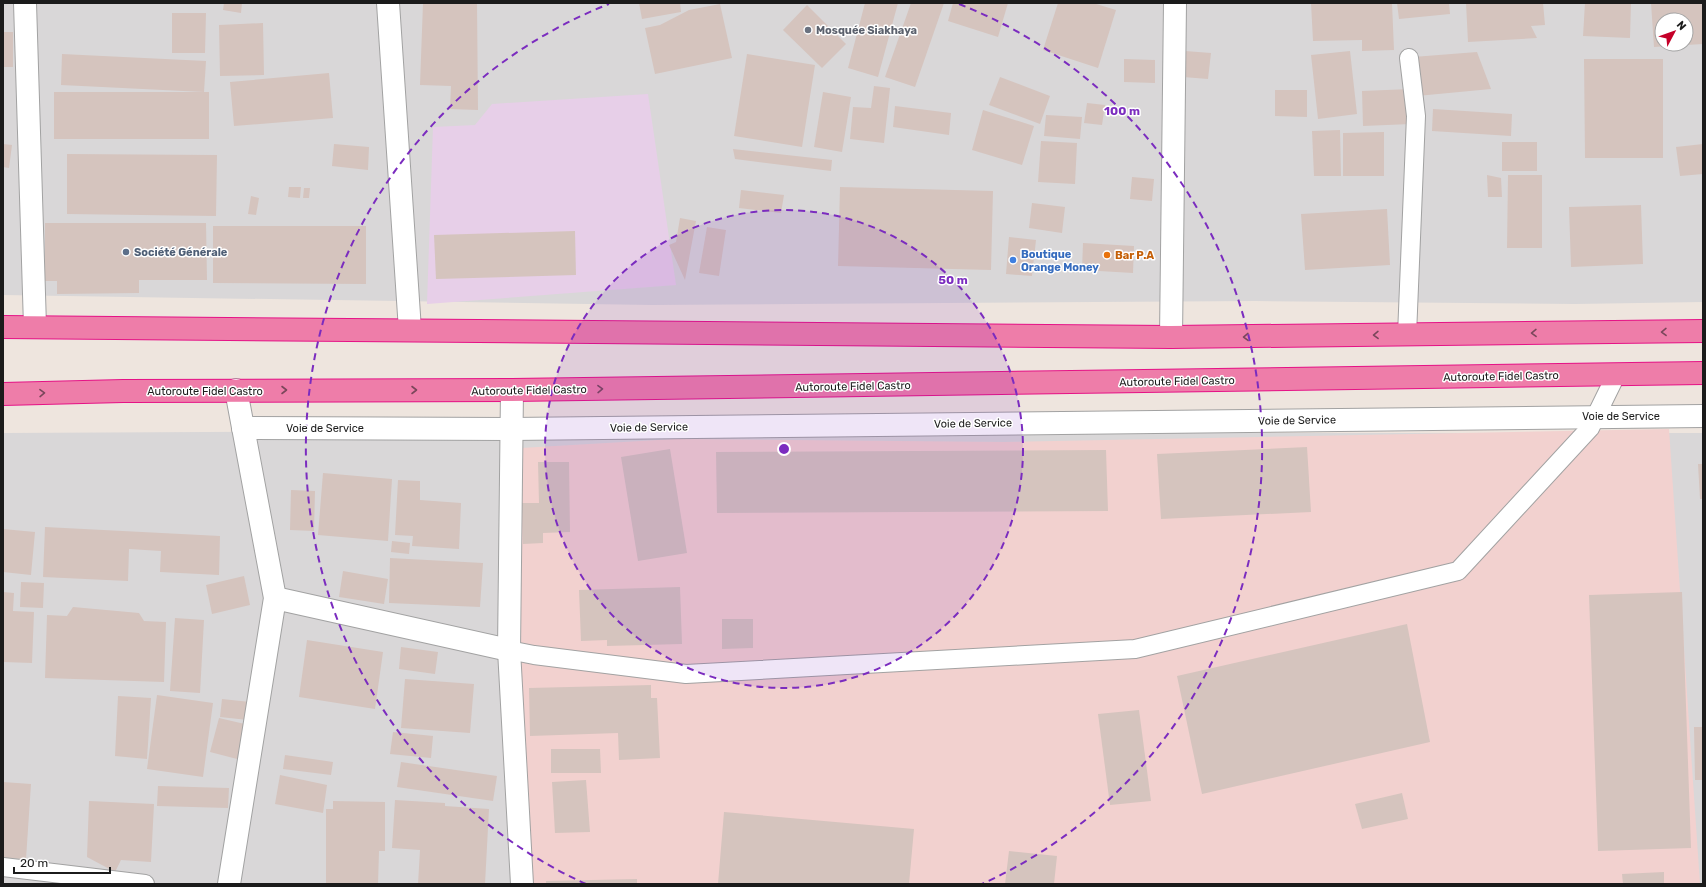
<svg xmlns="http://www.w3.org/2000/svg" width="1706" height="887" font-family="Rubik,sans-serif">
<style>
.residential{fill:#d9d7d8;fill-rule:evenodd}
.industrial{fill:#e7cfe8}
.military{fill:#f2d1cf}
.building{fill:#d5c4be}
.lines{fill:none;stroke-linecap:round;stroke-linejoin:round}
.lane-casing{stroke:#a2a2a2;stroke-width:20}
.street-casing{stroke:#a2a2a2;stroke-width:24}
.highway-casing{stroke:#e51286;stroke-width:24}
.lane{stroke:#fff;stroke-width:18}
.street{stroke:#fff;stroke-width:22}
.highway{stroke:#ee7da9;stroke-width:22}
.oneway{stroke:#7a475b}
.ring{fill:none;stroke:#7b2cbf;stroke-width:2;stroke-dasharray:7 5}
.worship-dot{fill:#6b7280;stroke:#fff;stroke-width:1.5}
.service-dot{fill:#5c6f8a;stroke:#fff;stroke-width:1.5}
.food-dot{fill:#e8710a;stroke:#fff;stroke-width:1.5}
.shop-dot{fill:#3f7fe0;stroke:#fff;stroke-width:1.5}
.labels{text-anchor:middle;stroke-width:3;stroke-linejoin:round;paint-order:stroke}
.worship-label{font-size:11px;font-weight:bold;fill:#5b616d;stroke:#fff;text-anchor:start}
.service-label{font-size:11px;font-weight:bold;fill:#4e5e75;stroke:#fff;text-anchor:start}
.shop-label{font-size:11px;font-weight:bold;fill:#366cbe;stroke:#fff;text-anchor:start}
.food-label{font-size:11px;font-weight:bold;fill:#c56008;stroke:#fff;text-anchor:start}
.street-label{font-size:11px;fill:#1b1b1b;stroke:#fff}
.centre{fill:#7b2cbf;stroke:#fff;stroke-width:2}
.ring-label{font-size:12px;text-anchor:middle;font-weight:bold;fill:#7b2cbf;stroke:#fff;stroke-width:3;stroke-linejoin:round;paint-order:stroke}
</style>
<rect width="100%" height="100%" fill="#eee5de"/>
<g class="residential">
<path d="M3 3H1703V302L1575 304 1255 301 652 305 3 295ZM1662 20H1686V44H1662Z"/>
<path d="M991 428 1241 433H1703V884H3V433Z"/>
</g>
<path class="industrial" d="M648 94 676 285 427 304 433 127 475 125 492 104Z"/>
<path class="military" d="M1669 429 1700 884H520L514 803 521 448 675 439 1004 442Z"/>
<g class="building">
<path d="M224 3H242L241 13 223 10Z"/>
<path d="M423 3H477L478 110 450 109 451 86 420 85Z"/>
<path d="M639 3H680L681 12 642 19Z"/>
<path d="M865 3H898L878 77 848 68Z"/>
<path d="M911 3H944L915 87 885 77Z"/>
<path d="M953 3H1008L998 37 948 21Z"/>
<path d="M1058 3H1093L1116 10 1098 68 1043 50Z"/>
<path d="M1311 3H1392L1394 50 1362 51V40L1313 41Z"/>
<path d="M1397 3H1449L1450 14 1399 19Z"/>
<path d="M1466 3H1543L1545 25 1531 26 1537 38 1468 42Z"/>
<path d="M1585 3H1631L1630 38 1583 36Z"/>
<path d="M1651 3H1703V44L1686 45V20H1662V44L1685 45 1654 47Z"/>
<path d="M720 4 732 58 655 74 645 28 660 25 689 10Z"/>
<path d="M807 5 846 44 822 68 783 30Z"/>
<path d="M172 13H206L205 53H172Z"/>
<path d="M263 23 264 75 220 76 219 25Z"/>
<rect x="3" y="32" width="10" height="35"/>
<path d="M1185 51 1211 53 1208 79 1183 77Z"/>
<path d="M1350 51 1357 114 1318 119 1311 55Z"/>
<path d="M1477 52 1491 89 1417 96 1413 57Z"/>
<path d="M62 54 206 61 204 92 61 85Z"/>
<path d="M747 54 815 65 802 147 734 136Z"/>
<path d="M1124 59 1155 60V83L1124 82Z"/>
<path d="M1584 59H1663V158H1585Z"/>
<path d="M329 73 333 118 234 126 230 82Z"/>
<path d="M1000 77 1050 96 1040 124 989 105Z"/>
<path d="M874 86 890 88 884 143 850 139 853 107 871 108Z"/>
<path d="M1410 89 1411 124 1363 126 1362 91Z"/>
<path d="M1275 90H1307V117L1275 116Z"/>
<rect x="54" y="92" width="155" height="47"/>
<path d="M823 92 851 97 842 152 814 147Z"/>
<path d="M1087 103 1105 105 1102 125 1084 123Z"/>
<path d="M895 106 951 113 949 135 893 127Z"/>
<path d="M1433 109 1512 114 1511 136 1432 131Z"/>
<path d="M983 110 1034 126 1022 165 972 150Z"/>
<path d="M1046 115 1082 117 1080 139 1044 136Z"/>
<path d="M1340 130 1341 176H1314L1312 131Z"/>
<path d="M1384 132V176H1343V133Z"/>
<path d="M1041 141 1077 143 1075 184 1038 182Z"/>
<rect x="1502" y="142" width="35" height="29"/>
<path d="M3 144 12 145 9 168 3 167Z"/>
<path d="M334 144 369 147 368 170 332 166Z"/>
<path d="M1703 144V174L1680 176 1676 147Z"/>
<path d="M733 149 832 160 831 171 735 159Z"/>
<path d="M67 154 217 155 216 216 67 214Z"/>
<path d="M1487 175 1501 178 1502 197H1488Z"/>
<path d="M1508 175H1542V248H1507Z"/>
<path d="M1132 177 1154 179 1152 201 1130 199Z"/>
<path d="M289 187H301L300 198 288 197Z"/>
<path d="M840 187 993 191 991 270 838 266Z"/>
<path d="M304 188H310L309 198H303Z"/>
<path d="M741 190 784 195 781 213 739 208Z"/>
<path d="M251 196 259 198 256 215 248 214Z"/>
<path d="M1032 203 1065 207 1062 233 1029 228Z"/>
<path d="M1641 205 1643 264 1571 267 1569 207Z"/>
<path d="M1387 209 1390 265 1305 270 1301 214Z"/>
<path d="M680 218 696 221 685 280 669 245 676 242Z"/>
<path d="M45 223H206L207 280H139V293L57 294V281H45Z"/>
<path d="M213 226H366V284L213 283Z"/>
<path d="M707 227 726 230 719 276 699 273Z"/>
<path d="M575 231 576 275 436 279 434 235Z"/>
<path d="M1009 237 1036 240 1032 276 1006 274Z"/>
<path d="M1083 243 1134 246 1133 273 1082 270Z"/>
<path d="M1307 447 1311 512 1161 519 1157 454Z"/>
<path d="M670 449 687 553 638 561 621 457Z"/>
<path d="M1106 450 1108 511 717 513 716 452Z"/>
<path d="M538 462H569L570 532 543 533V543L523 544 522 503H539Z"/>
<path d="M1698 464H1703V499H1700Z"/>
<path d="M323 473 392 479 388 541 318 535Z"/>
<path d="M398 480 420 481V500L461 503 459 549 412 546 413 536 395 535Z"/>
<path d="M291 490 315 491 314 531 290 530Z"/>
<path d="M45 527 220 536 219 575 160 572 161 551 129 549 128 581 43 577Z"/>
<path d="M3 529 35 532 31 575 3 572Z"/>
<path d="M392 541 410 543 409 554 391 552Z"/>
<path d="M390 558 483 563 480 607 389 603Z"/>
<path d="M343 571 388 579 384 604 339 597Z"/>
<path d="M244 576 250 605 212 614 206 585Z"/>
<path d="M21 582 44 583 43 608 20 607Z"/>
<path d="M680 587 682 644 607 646V640L581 641 579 590Z"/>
<path d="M3 592 14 593 13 611 34 612 32 663 3 662Z"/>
<path d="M1682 592 1691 848 1598 851 1589 595Z"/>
<path d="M73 607 139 613 144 621 166 622 164 682 45 678 47 615 67 616Z"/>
<path d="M175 618 204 620 200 693 170 691Z"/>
<path d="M722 619H753V648L722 649Z"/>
<path d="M1407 624 1430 742 1202 794 1177 676Z"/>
<path d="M307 640 383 652 375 709 299 697Z"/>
<path d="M401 647 438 652 435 674 399 669Z"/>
<path d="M405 679 474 684 470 733 401 728Z"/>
<path d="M651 685V698H657L660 758 619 760 618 733 530 736 529 688Z"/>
<path d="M157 695 213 703 203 777 147 769Z"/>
<path d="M118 696 151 698 147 759 115 756Z"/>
<path d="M222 699 250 702 248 720 220 717Z"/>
<path d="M1139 710 1151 801 1110 805 1098 714Z"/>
<path d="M219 718 249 725 241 760 210 752Z"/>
<path d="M1694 727H1703V780H1695Z"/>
<path d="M393 732 433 736 431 758 390 754Z"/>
<path d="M551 749H600L601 773H551Z"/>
<path d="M285 755 333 762 331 775 283 769Z"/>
<path d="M401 762 497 776 493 801 397 787Z"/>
<path d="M280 775 327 785 323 813 275 804Z"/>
<path d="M586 780 590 832 555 833 552 782Z"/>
<path d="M3 782 31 784 26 859 3 858Z"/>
<path d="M158 786 229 788 228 808 157 806Z"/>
<path d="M1402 793 1408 819 1362 829 1355 804Z"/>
<path d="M395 800 445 803V806L489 809 485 884H418L420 850 392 848Z"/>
<path d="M89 801 154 804 151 862 121 860 115 872 87 857Z"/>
<path d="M333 801 385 802V851H379L378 884H326V809H333Z"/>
<path d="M724 812 914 829 909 884H718Z"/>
<path d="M1009 851 1057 856 1054 884H1005Z"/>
<path d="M1664 872V884H1623L1622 874Z"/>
<path d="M637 879V884H546V881Z"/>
</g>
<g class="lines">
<defs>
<g id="lane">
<path d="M1407 335 1416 116 1409 58"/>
<path d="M509 650 534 655 686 674 1135 649 1458 571 1590 428 1616 375"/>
<path d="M3 867 145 884"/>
</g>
<g id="street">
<path d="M25 3 35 326"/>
<path d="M388 3 410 330"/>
<path d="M1171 337 1175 3"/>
<path d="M512 390 509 650 522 884"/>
<path d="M243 428 511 429 1703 416"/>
<path d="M275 598 509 650"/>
<path d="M229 884 275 598 236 390"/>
</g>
<g id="highway">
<path d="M3 327 1171 337 1703 331"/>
<path d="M3 394 123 391 512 390 1703 373"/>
</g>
</defs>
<use href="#lane" class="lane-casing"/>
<use href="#street" class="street-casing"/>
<use href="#highway" class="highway-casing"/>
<use href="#lane" class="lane"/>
<use href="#street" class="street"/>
<use href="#highway" class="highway"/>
</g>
<defs><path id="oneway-chevron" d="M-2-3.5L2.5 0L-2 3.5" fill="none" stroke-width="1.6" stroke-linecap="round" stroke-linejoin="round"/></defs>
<g class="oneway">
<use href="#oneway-chevron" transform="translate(1664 332) rotate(179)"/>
<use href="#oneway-chevron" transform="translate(1534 333) rotate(179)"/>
<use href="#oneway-chevron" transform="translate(1376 335) rotate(179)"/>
<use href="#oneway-chevron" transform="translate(1246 337) rotate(179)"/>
<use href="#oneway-chevron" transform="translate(600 389) rotate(-1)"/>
<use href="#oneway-chevron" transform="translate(284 390)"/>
<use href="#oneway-chevron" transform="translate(414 390)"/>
<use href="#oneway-chevron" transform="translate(42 393) rotate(-1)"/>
</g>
<circle cx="784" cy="449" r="239" fill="#7b2cbf" fill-opacity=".12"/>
<g class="ring">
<circle cx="784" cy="449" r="239"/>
<path d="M586 884A478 478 0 0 1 609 4M959 4A478 478 0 0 1 982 884"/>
</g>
<circle class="worship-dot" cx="808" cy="30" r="4"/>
<circle class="service-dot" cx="126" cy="252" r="4"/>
<circle class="food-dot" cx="1107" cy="255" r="4"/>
<circle class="shop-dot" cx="1013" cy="260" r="4"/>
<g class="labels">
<g class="worship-label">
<text x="816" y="34">Mosquée Siakhaya</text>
</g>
<g class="service-label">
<text x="134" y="256">Société Générale</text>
</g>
<g class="shop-label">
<text x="1021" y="258">Boutique<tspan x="1021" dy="13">Orange Money</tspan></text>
</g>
<g class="food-label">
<text x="1115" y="259">Bar P.A</text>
</g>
<g class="street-label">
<text transform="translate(1501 376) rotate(-1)" y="4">Autoroute Fidel Castro</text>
<text transform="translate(1177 381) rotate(-1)" y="4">Autoroute Fidel Castro</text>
<text transform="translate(853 386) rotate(-1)" y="4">Autoroute Fidel Castro</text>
<text transform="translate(529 390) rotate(-1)" y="4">Autoroute Fidel Castro</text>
<text x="205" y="395">Autoroute Fidel Castro</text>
<text x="1621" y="420">Voie de Service</text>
<text transform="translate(1297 420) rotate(-1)" y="4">Voie de Service</text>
<text transform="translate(973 423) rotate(-1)" y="4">Voie de Service</text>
<text transform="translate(649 427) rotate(-1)" y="4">Voie de Service</text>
<text x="325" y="432">Voie de Service</text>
</g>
</g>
<circle cx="784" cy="449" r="6" class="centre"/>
<g class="ring-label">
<text x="1122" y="115">100 m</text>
<text x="953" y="284">50 m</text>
</g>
<rect width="1706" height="887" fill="none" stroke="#1b1b1b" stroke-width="8"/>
<g transform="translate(1674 32) rotate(49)"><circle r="19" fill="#ffffff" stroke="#a4a4a4"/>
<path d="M0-3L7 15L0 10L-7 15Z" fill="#c50029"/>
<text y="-6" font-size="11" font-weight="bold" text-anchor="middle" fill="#1b1b1b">N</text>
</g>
<path d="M14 867v6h96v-6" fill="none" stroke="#1b1b1b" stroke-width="2"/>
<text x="20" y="867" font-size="12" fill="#1b1b1b" stroke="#ffffff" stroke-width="3" paint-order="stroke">20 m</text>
</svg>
